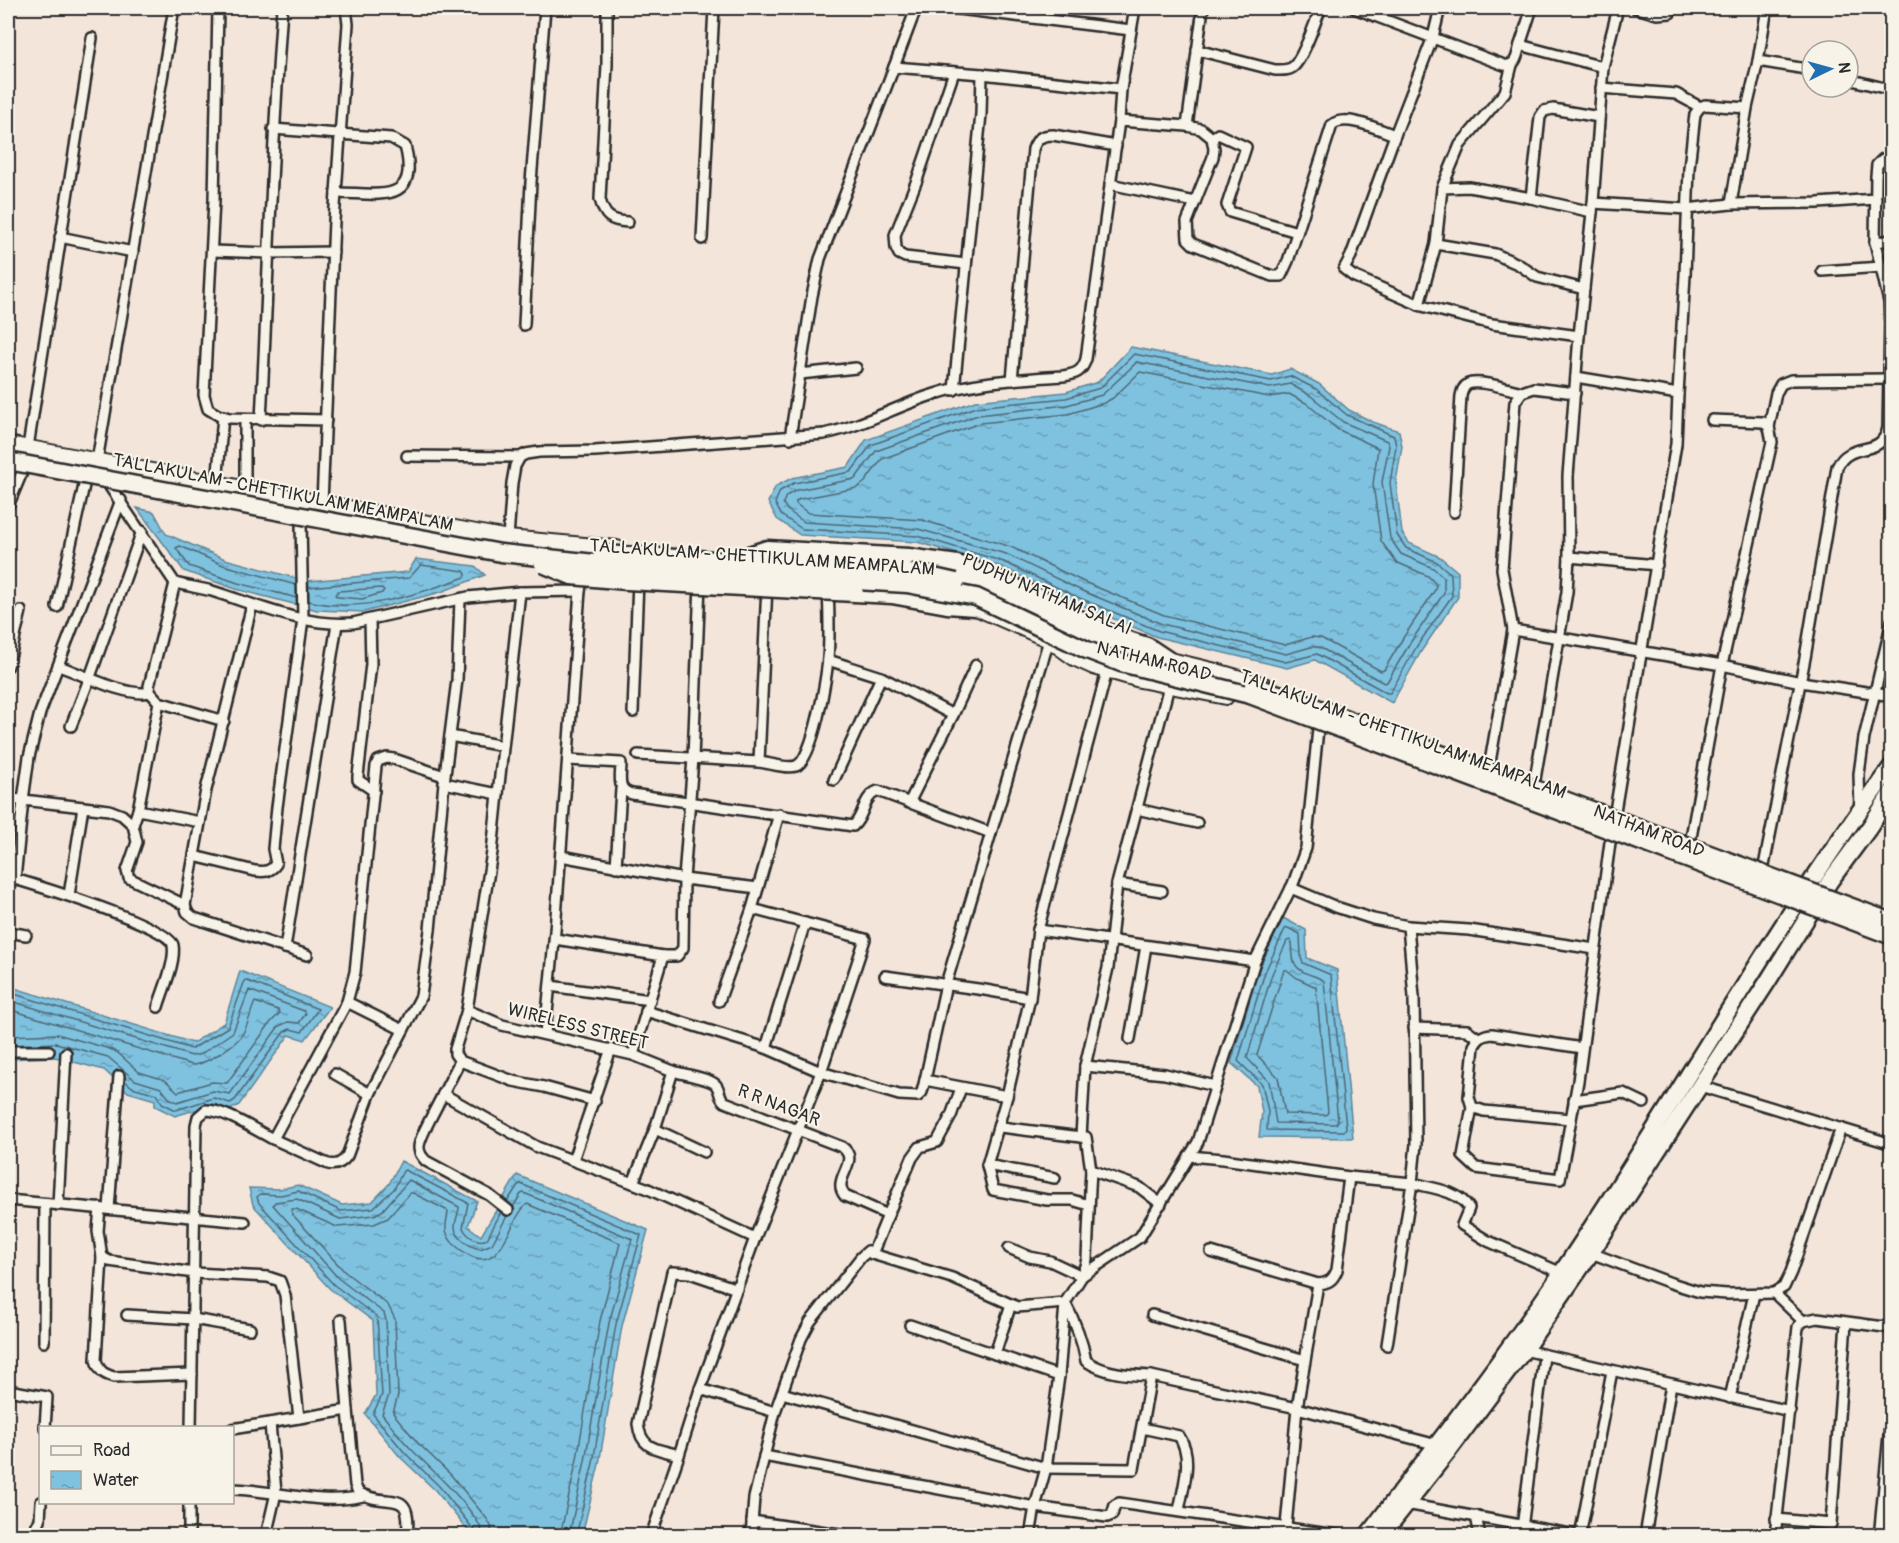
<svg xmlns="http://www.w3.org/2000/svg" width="1899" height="1543" font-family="Pangolin,sans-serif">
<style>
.water{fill:url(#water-ripples);stroke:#5d8698;stroke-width:1.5}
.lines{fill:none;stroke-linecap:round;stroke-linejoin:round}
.shore{stroke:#4d6773;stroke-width:1.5}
.canal{stroke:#7fc2e0;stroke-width:10}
.street-casing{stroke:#2b2b2b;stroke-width:14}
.secondary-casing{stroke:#2b2b2b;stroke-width:18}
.primary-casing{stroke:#2b2b2b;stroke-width:20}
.highway-casing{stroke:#2b2b2b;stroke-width:21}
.street{stroke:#f7f3e8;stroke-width:9}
.secondary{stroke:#f7f3e8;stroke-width:14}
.primary{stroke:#f7f3e8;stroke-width:15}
.highway{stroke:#f7f3e8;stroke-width:16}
.highway-bridge-casing{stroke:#2b2b2b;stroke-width:21;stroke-linecap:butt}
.highway-bridge{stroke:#f7f3e8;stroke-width:16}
.labels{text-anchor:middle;stroke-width:4.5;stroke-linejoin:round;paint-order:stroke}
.street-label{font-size:18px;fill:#2b2b2b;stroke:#f7f3e8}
</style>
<defs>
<pattern id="water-ripples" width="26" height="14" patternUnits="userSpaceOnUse" patternTransform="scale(1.5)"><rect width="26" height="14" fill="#7fc2e0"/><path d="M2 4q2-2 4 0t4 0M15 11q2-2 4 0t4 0" fill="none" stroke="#689eb6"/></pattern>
</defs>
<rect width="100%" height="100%" fill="#f4e5da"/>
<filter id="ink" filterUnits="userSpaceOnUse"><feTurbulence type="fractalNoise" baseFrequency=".0167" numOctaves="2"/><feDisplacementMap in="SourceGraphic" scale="12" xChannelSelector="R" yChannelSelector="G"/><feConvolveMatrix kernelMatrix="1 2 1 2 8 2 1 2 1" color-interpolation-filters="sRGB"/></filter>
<g filter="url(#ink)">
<g class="water">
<path d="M1131 347 1272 375 1290 369 1319 384 1349 410 1373 422 1399 431 1402 446 1396 482 1402 533 1409 543 1440 557 1458 572V597L1422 650 1392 703 1315 660 1287 668 1157 637 1074 602 1002 567 917 542 800 535 777 519 768 502 776 486 792 478 848 467 866 440 975 401 1066 392 1098 382Z"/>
<path d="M137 508 154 512 166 534 225 559 299 579 308 581 408 572 416 559 475 566 485 575 441 592 364 612 317 610 236 589 184 571Z"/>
<path d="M1283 918 1306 930 1307 958 1337 970 1353 1138 1259 1137 1262 1112 1257 1086 1231 1063 1259 969Z"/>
<path d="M240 971 330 1007 305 1040 289 1035 239 1105 230 1110 215 1104 175 1116 155 1106V1100L128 1092 104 1070 55 1057 8 1059V986L193 1043 224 1023Z"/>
<path d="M401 1161 477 1201 468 1226 481 1236 517 1175 648 1230 622 1326 599 1464 582 1535 472 1536 470 1533 435 1490 400 1457 365 1414 376 1395 373 1321 330 1289 253 1205 249 1188 280 1189 298 1185 342 1205 372 1202 389 1184Z"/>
</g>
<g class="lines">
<g class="shore">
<path d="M1134 354 1271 381 1290 376 1316 389 1347 415 1394 436 1396 446 1390 483 1397 535 1406 548 1437 562 1451 574 1452 596 1417 646 1390 693H1387L1317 654 1286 662 1159 631 1077 597 1004 562 918 536 802 529 781 515 775 503 780 491 794 483 851 472 871 445 976 407 1066 398 1100 388Z"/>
<path d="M1137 362 1270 388 1290 384 1311 396 1343 422 1387 441 1389 446 1382 482 1390 538 1401 554 1433 568 1444 577V593L1410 643 1387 682 1384 683 1319 647H1311L1286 654 1162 624 1080 590 1006 554 918 529 804 522 787 510 783 503 786 496 797 490 855 479 876 451 978 415 1067 405 1102 395Z"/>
<path d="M1140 372 1269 397 1289 394 1306 403 1337 429 1378 448 1373 484 1381 541 1396 562 1428 576 1436 584 1435 590 1403 638 1384 670 1381 671 1321 638 1312 637 1285 645 1164 615 1084 582 1011 547 922 520 808 513 796 504V501L800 499 857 488 865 482 882 459 980 423 1068 414 1104 403 1113 398Z"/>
<path d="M296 585 223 565 180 546 176 548 189 566 238 583 297 598"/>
<path d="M308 587 409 578 421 565 464 571 466 574 465 577C416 595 360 614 309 601"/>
<path d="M381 588 384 590 382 593 362 599 338 597 335 595 338 591Z"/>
<path d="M1288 928 1300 934 1301 958 1303 963 1331 975 1346 1128 1344 1131 1267 1130 1268 1111 1262 1084 1238 1061 1265 972 1285 929Z"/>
<path d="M1291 940C1294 947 1291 956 1295 964 1300 974 1316 975 1324 981L1338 1121 1336 1124 1276 1123 1269 1081 1247 1058 1272 974 1287 941Z"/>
<path d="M1284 970H1287L1297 978 1316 987 1328 1112 1326 1115 1285 1114 1278 1077 1257 1055Z"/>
<path d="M8 992 192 1049 228 1027 245 980 318 1009 302 1032 290 1029 284 1032 235 1100 230 1103 214 1098 176 1110 162 1103 157 1094 132 1087 125 1081"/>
<path d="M8 1000 192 1056 201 1054 233 1032 249 990 304 1011 306 1013 299 1023 288 1022 279 1026 230 1094 213 1091 177 1102 169 1098 161 1088 135 1080 108 1057 56 1043 9 1045"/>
<path d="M8 1009 192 1065C204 1065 237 1045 243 1033 249 1024 250 1012 255 1002L278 1010 280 1013 271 1022 227 1083 212 1082 178 1092 165 1080 139 1072 118 1053 110 1049 57 1034 8 1036"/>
<path d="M507 1202 518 1185 521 1184 641 1235 616 1324 593 1463 576 1536"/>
<path d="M513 1207 521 1194 524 1193 632 1239 609 1323 585 1461 569 1536"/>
<path d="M475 1536 474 1530 439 1486 405 1453 373 1414 382 1395 377 1317 334 1285 259 1203 257 1197 260 1194 281 1195 298 1191 341 1211 373 1208 394 1189 403 1171 405 1170 468 1203 463 1228C467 1236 478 1244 487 1239L501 1212"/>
<path d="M483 1536C482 1515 428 1466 412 1450 401 1439 391 1426 382 1414L389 1395 386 1320 384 1313 339 1279 273 1205 275 1202 297 1199 340 1219 374 1215 382 1211 409 1180 459 1207C459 1213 455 1220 455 1227 455 1238 471 1247 480 1249L492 1244 507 1216"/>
<path d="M492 1536 491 1526 487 1519 451 1475 417 1442 393 1413 398 1395 395 1319 388 1305 345 1272 292 1214V1209H296L337 1227 374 1224 388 1218 410 1193H413L448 1211C448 1216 446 1220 446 1225 445 1239 456 1247 467 1254 503 1276 509 1218 527 1204L620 1243 600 1321 577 1459 560 1536"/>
</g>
<g class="canal">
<path d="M1823 878 1863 819"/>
<path d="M1718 1040 1757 983 1794 922 1800 916"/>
</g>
<defs>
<g id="street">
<path d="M218 8 214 200 204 395 208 409 218 415 230 418 326 420"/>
<path d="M607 8V65L600 199C604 216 610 221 628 222"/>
<path d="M950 8 1131 30"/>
<path d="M1354 8 1504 65C1517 67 1517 54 1520 45L1603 67 1593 203 1579 336"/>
<path d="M1636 8 1657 14 1670 13 1671 8"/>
<path d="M1520 45 1532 8"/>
<path d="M1197 50 1275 70C1282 70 1289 71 1294 66 1304 56 1315 22 1321 8"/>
<path d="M1758 61 1812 70"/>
<path d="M894 67 914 14 922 8"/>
<path d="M1603 67 1618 8"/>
<path d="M954 72 917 180 895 235 896 248 899 254 905 257 966 264"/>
<path d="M1848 79 1892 90"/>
<path d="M1601 88 1676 94 1700 107"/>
<path d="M1121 89 1135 8"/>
<path d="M1187 126 1203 8"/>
<path d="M273 129 391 138 405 146C421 206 377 193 336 193"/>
<path d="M1395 135 1433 37 1440 8"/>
<path d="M1212 138 1218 134 1246 147 1227 205 1230 212 1297 232"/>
<path d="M1110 184 1195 202"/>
<path d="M1442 188 1460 145 1505 92 1512 65"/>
<path d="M1531 198 1592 212"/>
<path d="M1593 203 1687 209 1731 204 1818 203 1876 199"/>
<path d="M1731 204 1747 108"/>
<path d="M60 237 133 252"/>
<path d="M702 239 714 8"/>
<path d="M1875 242 1892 240"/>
<path d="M1436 244 1495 254 1518 264 1537 277 1584 289"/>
<path d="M212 251 270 253 333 252"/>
<path d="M1822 271 1882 267"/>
<path d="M1419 305 1436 244 1442 188 1469 187 1531 198 1540 117 1544 111 1553 109 1599 117"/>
<path d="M524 325 531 182 545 8"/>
<path d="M800 374 856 368"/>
<path d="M1012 380 1033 149C1037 138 1042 135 1053 135L1116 146"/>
<path d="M954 390 981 114 982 74"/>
<path d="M1575 393 1534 388 1522 392 1515 402 1502 569 1513 630 1722 665 1801 682 1892 696"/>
<path d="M1678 394 1685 275 1689 168 1695 114 1700 107 1705 105 1747 108 1758 61 1767 8"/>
<path d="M245 419V488"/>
<path d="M261 420C268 282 272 145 282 8"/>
<path d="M1769 427 1776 393 1781 384 1791 380 1889 379"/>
<path d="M790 438 812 296 820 259 894 67 982 74 1121 89 1119 121"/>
<path d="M28 447 92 38"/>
<path d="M407 456 520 457"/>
<path d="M97 461 174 8"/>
<path d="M217 484 223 416"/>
<path d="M110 487 175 583C187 586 200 588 212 591 257 605 305 627 353 623L468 597 520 592"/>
<path d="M322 503 334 221 348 24 346 8"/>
<path d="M8 506 23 470"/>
<path d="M1454 512 1461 396C1462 391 1463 387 1468 384 1478 379 1510 389 1522 392"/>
<path d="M508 538 512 483 515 466 520 457 526 454 539 452 595 451 824 434C862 426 895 407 932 395 974 381 1019 379 1063 376 1076 374 1082 372 1086 359L1119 121 1187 126 1201 129 1212 138 1214 149 1213 157 1187 222 1188 239 1193 244 1272 276H1281L1288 261 1332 125C1345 113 1380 130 1395 135L1351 256 1344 269 1353 276 1422 306 1492 324 1579 336 1568 476 1569 557 1567 592 1534 785"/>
<path d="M1569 557 1657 565"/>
<path d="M460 599 457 680 444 783 498 794 520 592 580 591 583 573"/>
<path d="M57 607 85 481"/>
<path d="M370 620 371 664 358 776V780L374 791"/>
<path d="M828 660 881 677"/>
<path d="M8 666 21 611"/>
<path d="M59 666C82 674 128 698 150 692"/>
<path d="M159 702 224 721"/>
<path d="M633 712 638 580"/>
<path d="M953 715 976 665"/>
<path d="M71 726 90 677 142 531"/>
<path d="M450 736 503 746"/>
<path d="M638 755 759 762 767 585"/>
<path d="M568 760 621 763C621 777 616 790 632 794L853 826C865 816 862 797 878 791L991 833 1049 640"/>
<path d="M759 762C769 763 786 769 796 766 813 761 827 676 828 658 830 635 829 611 828 588"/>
<path d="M1489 768 1513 630"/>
<path d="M834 780 881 677 953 715 909 803"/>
<path d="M498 794 492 852 467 1010 455 1049V1054L460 1061 443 1094 537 1147 646 1188 755 1238 700 1389"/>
<path d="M8 799 23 800 29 757 40 713 121 500"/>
<path d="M1137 809 1197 823"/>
<path d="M1860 809 1859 774 1864 738 1892 621"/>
<path d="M138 810 200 822"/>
<path d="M133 825 137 842 127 871 129 878 185 905 187 912 194 918 307 955"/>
<path d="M1690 843 1722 665 1772 442 1769 427 1763 422 1712 420"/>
<path d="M194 856 255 871C265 872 270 872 276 864L273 849 277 807 303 619 301 523"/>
<path d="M561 856 684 879 758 888 752 909 805 923 766 1048 646 1011"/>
<path d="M616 867 621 789"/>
<path d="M1763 871 1805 658 1837 467C1851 439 1881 459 1888 428L1890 323 1889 302 1875 242 1876 176 1877 165 1883 159 1892 158"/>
<path d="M8 877 15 879 23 800 109 810 122 815 133 825 138 810 159 702 150 692 149 686 175 583"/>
<path d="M15 879C38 886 170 926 173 945 176 962 163 990 158 1007"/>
<path d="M1117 884 1162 891"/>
<path d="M758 888 779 814"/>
<path d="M1291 888 1336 907 1373 919 1408 926 1469 930 1595 949"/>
<path d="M69 895 83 807"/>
<path d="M185 905 206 790 252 605"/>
<path d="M1408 926 1414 997 1416 1144 1412 1183C1431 1188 1458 1190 1469 1208L1462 1225 1488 1241 1564 1274"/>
<path d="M1038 930 1107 671"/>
<path d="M8 932 26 935"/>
<path d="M555 939 663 956"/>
<path d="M285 948 337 624"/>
<path d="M885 976 985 990 1030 998"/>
<path d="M550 986 650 1000"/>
<path d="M719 1001 752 909"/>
<path d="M347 1002 403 1030"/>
<path d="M467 1010 502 1025 633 1055 673 1071 655 1129 704 1152"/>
<path d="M1414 1028 1467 1030 1478 1038"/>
<path d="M545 1034 555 931 580 591"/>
<path d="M1130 1039 1146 946"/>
<path d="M766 1048 821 1072 899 1095 918 1096 922 1092 925 1080 946 984 991 833"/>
<path d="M8 1051H49"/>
<path d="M633 1055 663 956H677L683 948 684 879 693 758 700 583"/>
<path d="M460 1061 513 1081 544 1087 595 1101"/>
<path d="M1085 1066 1165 1074 1215 1086"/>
<path d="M673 1071C682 1074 712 1079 716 1085 721 1091 718 1097 725 1102L842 1147C862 1161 830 1179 845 1196L888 1215 872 1254 952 1278 1017 1307 1065 1303 1082 1276 1140 1237 1198 1142 1255 961"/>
<path d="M335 1074 370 1094"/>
<path d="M925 1080 1007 1096 1030 998 1038 930 1255 961 1293 884 1306 848 1319 719"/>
<path d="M1700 1086 1892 1144"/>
<path d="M443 1094C438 1105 418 1139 419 1148 419 1153 423 1158 426 1161L489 1195 508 1210"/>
<path d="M1007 1096 987 1165 1055 1178"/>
<path d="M1574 1100 1623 1093 1644 1103"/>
<path d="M1472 1107 1463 1156 1476 1168 1560 1179 1578 1081 1611 835 1676 444 1678 394 1576 377"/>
<path d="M1571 1119 1484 1111 1472 1107 1469 1097 1474 1046C1479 1037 1483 1035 1492 1034L1582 1048"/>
<path d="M1000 1127 1081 1137"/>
<path d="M273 1139 328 1164C337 1166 342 1163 347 1156L370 1094 421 996 430 930 444 783"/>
<path d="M1189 1156 1223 1159 1349 1177 1412 1183 1387 1345"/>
<path d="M573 1160 611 1049"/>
<path d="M987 1165 993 1190 1047 1200H1072L1089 1205"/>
<path d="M1091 1170 1139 1187 1161 1204"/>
<path d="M633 1183 655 1129"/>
<path d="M8 1200 245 1222"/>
<path d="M58 1205 66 1053"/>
<path d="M100 1208 98 1231 102 1257 109 1261 194 1273 268 1277 280 1281 285 1295 299 1418"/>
<path d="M109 1209 119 1076"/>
<path d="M888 1215 912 1158 920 1147 937 1142 951 1116 961 1088"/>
<path d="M755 1238 821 1072 865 939 805 923"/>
<path d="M1009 1248 1030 1257 1050 1261 1082 1276 1087 1259 1090 1188 1091 1170 1086 1137H1081L1085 1066 1108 968 1117 884 1169 686"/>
<path d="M1211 1252 1318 1284"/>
<path d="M1591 1253 1671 1283 1700 1292 1727 1294 1774 1293 1784 1287 1791 1272 1841 1128"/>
<path d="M102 1257 96 1360C99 1371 103 1374 114 1377L192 1374"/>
<path d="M737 1289 690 1273 672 1272 638 1424C641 1450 658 1449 679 1455L700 1389 775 1412 754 1498 751 1536"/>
<path d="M1774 1293 1803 1321"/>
<path d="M1065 1303C1076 1323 1082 1339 1086 1361 1105 1374 1129 1375 1151 1376"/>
<path d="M127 1315 193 1319 250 1329"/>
<path d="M1152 1315 1305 1360"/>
<path d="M910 1325 1059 1376 1046 1468 1035 1507 1030 1536"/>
<path d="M44 1342 45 1204"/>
<path d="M1524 1350 1790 1411"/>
<path d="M995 1354 1011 1304"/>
<path d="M1059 1376 1065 1304"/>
<path d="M8 1390 47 1397 45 1428"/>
<path d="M782 1393 1046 1468 1134 1469 1151 1376 1297 1408 1318 1284C1329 1283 1333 1280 1337 1270L1349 1177"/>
<path d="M1730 1398 1754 1294"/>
<path d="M348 1410 355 1485 358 1492C387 1510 413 1484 407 1536"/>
<path d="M775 1412 801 1339 810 1322 861 1257 868 1251 872 1254"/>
<path d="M191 1428 196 1125 198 1117 206 1110C225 1110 255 1130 273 1139L347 1002 355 972 376 766 378 761 387 758 394 759 444 776"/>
<path d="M1142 1428 1179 1436C1194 1458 1183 1486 1179 1511"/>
<path d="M232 1429 348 1410 341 1320"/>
<path d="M764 1456 1035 1507 1107 1517 1112 1515 1115 1505 1119 1503 1343 1536"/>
<path d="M232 1489C276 1490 320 1506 363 1496"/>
<path d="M1406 1504 1581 1536"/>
<path d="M1476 1516 1480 1536"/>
<path d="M1776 1519 1831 1524 1846 1323"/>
<path d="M752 1521 853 1536"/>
<path d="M1286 1526 1297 1408 1437 1445"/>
<path d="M1880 1528 1892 1404"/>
<path d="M30 1536 40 1520 41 1502"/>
<path d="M189 1536V1502"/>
<path d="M266 1536 276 1493 270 1423"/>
<path d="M651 1536 679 1455"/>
<path d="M1521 1536 1544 1356"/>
<path d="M1580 1536 1612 1371"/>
<path d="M1645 1536 1671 1384"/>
<path d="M1775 1536 1798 1327 1803 1321 1817 1318 1892 1328"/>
</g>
<g id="secondary">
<path d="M8 444 508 538 617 548"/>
<path d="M944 571 982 583 1035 606 1063 622 1115 644 1139 652"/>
<path d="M967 604 1049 640 1074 658 1094 667 1140 680 1226 697"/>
<path d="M1158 657 1216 671 1264 685"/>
</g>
<g id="primary">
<path d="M1367 1536C1433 1449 1501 1363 1562 1272 1675 1105 1772 928 1892 766"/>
<path d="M1381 1536 1450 1449 1524 1350 1591 1253 1768 981 1830 881 1869 828 1892 792"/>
</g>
<g id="highway">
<path d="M908 557 957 564 990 576 1044 600 1071 615 1116 636 1147 646 1168 660"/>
<path d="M855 593 892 595 947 605 975 607"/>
</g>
</defs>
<use href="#street" class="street-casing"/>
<use href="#secondary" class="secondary-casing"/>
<use href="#primary" class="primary-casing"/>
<use href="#highway" class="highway-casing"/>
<use href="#street" class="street"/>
<use href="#secondary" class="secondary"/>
<use href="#primary" class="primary"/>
<use href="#highway" class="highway"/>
<defs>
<g id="highway-bridge">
<path d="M8 461 501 553 651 569 907 584 976 597 1087 650 1121 663 1250 695 1892 936"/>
<path d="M602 554 868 568 925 575 956 582"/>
<path d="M743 557 767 549 908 557"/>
<path d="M543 564 572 576 627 581 855 593"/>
<path d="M1253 686 1285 696 1892 922"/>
</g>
</defs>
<use href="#highway-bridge" class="highway-bridge-casing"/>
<use href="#highway-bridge" class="highway-bridge"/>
</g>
</g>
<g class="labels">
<g class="street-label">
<text transform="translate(283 492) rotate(11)" y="6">TALLAKULAM - CHETTIKULAM MEAMPALAM</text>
<text transform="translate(762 557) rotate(4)" y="6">TALLAKULAM - CHETTIKULAM MEAMPALAM</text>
<text transform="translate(1047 594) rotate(23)" y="6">PUDHU NATHAM SALAI</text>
<text transform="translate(1154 661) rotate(14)" y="6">NATHAM ROAD</text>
<text transform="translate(1403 734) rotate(20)" y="6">TALLAKULAM - CHETTIKULAM MEAMPALAM</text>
<text transform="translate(1649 831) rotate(21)" y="6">NATHAM ROAD</text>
<text transform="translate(578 1026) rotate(14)" y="6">WIRELESS STREET</text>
<text transform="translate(779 1105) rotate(21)" y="6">R R NAGAR</text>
</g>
</g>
<rect width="1899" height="1543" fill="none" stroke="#f7f3e8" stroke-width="30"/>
<rect x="15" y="15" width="1869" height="1513" fill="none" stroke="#2b2b2b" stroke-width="2" filter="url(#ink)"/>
<rect x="39" y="1426" width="195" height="78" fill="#f7f3e8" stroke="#a5a39c" stroke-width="1.5"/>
<rect x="51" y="1446" width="30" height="9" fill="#f7f3e8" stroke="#a5a39c" stroke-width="1.5"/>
<text x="93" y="1456" font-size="18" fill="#2b2b2b">Road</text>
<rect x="51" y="1471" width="30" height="18" fill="url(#water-ripples)" stroke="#a5a39c" stroke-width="1.5"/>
<text x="93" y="1486" font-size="18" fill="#2b2b2b">Water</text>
<g transform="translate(1830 69) rotate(85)"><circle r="28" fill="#f7f3e8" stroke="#a5a39c" stroke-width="1.5"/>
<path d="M0-4.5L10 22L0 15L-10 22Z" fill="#1f6fb2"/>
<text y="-9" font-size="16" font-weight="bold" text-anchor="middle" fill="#2b2b2b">N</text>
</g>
</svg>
